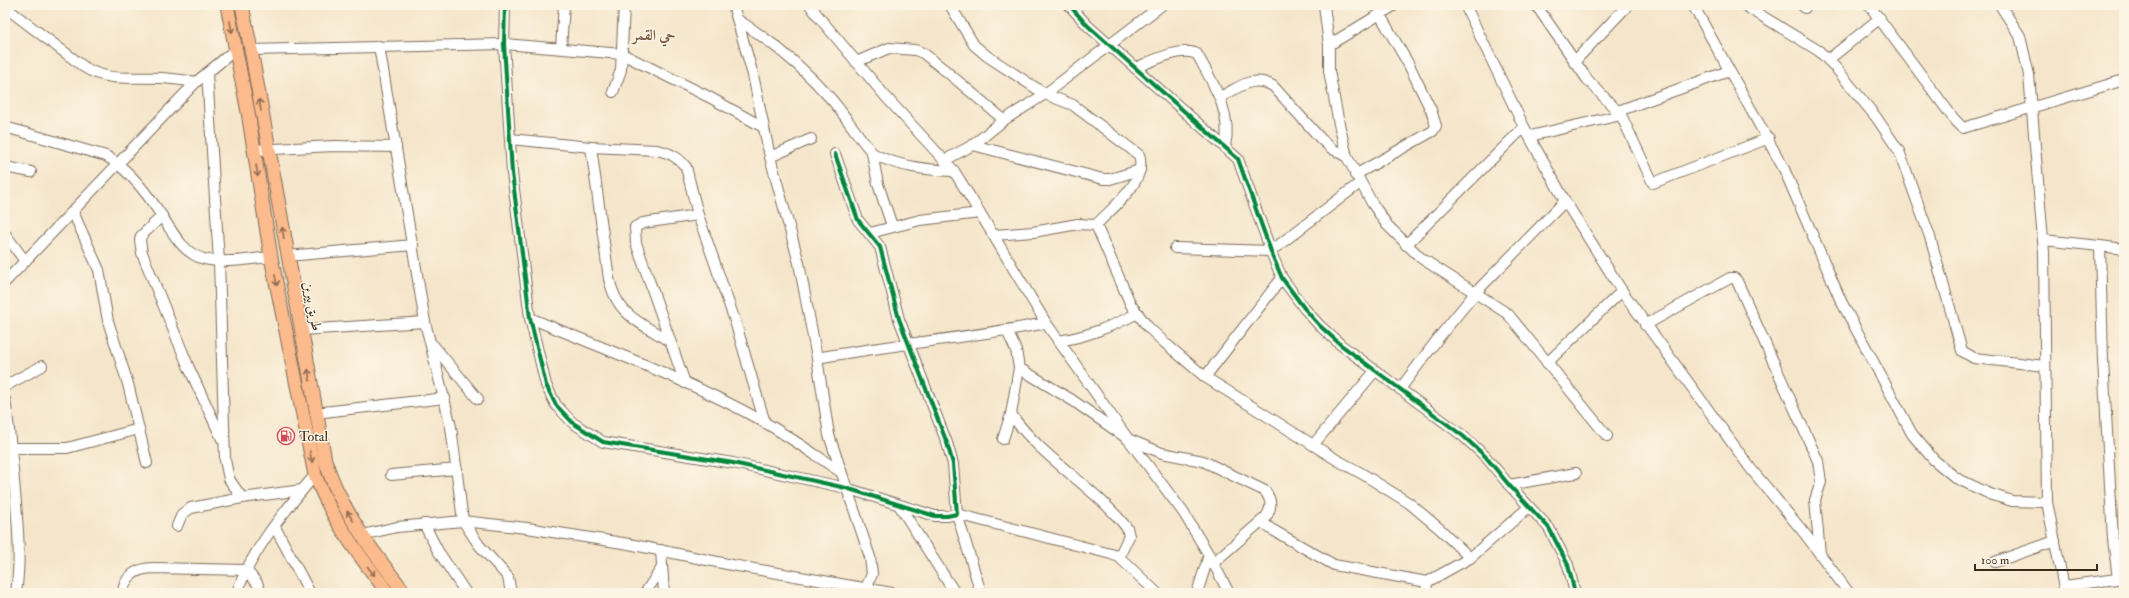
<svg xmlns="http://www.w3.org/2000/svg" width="2129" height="598" font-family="'IM FELL Double Pica',Amiri,serif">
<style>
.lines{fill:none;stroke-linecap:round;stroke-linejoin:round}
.minor-casing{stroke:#7c6c5b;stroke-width:12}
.major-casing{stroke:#7c6c5b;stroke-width:15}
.minor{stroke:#fff;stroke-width:10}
.major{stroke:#fbbb8c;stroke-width:13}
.cycleway-casing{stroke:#fcf5e5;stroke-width:6}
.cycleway{stroke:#00873e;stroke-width:4}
.oneway{stroke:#916b50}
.labels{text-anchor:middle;stroke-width:3;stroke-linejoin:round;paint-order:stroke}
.street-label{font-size:14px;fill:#3b2a1e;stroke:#fcf5e5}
.poi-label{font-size:14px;fill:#3b2a1e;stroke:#fcf5e5;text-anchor:start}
.neighbourhood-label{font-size:15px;font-weight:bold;fill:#785945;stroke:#fcf5e5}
</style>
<rect width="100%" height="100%" fill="#fcf5e5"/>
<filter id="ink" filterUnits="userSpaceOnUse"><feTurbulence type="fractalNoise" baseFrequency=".025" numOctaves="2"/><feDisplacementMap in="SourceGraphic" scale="8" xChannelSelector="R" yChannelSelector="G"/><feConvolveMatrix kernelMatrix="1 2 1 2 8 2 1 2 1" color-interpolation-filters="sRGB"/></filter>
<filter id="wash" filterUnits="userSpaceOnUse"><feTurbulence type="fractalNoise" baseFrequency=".012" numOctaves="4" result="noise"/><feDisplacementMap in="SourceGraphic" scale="16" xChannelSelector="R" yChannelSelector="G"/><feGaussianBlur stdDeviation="0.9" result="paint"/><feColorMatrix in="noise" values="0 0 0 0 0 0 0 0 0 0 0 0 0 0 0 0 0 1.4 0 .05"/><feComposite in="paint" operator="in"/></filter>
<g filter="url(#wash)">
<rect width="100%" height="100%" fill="#f5e6cb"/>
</g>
<g filter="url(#ink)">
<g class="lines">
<defs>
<g id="minor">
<path d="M505 5 504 44 512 173 530 318 546 385 556 405 573 423 603 442 733 463 846 488 935 516H947L957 514 953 464 947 443 899 319 880 247 858 220 835 154"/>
<path d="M733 5 753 75 770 157 799 263 817 358 829 435 870 557 872 574 866 588"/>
<path d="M810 5 818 16 886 97 954 171 980 213"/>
<path d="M950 5 974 45 987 56 1045 94 1073 105 1139 155C1148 181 1112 208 1096 225"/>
<path d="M1069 5 1088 26 1238 159 1273 257 1282 278 1304 308 1319 325 1341 345 1463 436 1485 456 1509 485 1549 528 1568 565 1575 593"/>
<path d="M1324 5 1329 45V71L1339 124 1347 157 1372 203 1387 225 1421 258 1508 314 1607 436"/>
<path d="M1465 5 1524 127 1565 201 1622 291 1751 469 1805 534 1849 593"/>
<path d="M1536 5 1587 79 1621 115 1653 183 1769 138"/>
<path d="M1693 5 1784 169 1841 301 1912 434 1934 460 1956 478 1990 494 2012 501 2047 502"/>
<path d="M1744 5 1819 51 1835 67 1876 117 1899 151 1930 237 1962 351 1974 358 2045 366"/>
<path d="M1802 5 1805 8"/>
<path d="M1869 5 1954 119 1963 128 2124 80"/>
<path d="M2000 5 2020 36 2029 75 2044 252 2047 502 2065 593"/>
<path d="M5 7 84 67C108 83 135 76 162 78 174 79 185 80 196 82"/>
<path d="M738 20C773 42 803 67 831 99 840 108 868 151 874 154 898 167 927 170 954 171"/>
<path d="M1329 45 1395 5"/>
<path d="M379 46 425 322 451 427 463 521 479 545 508 577 511 593"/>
<path d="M561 47 564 5"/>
<path d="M251 50 504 44 622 54 709 97 763 127"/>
<path d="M1828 60 1880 18"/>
<path d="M856 62 889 48 915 50 923 53 946 71 1004 120"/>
<path d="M1574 62 1628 5"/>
<path d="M1135 68C1150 62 1181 46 1197 54 1212 82 1233 113 1225 146"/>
<path d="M207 73 219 261 225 460 229 479 242 498"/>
<path d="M613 92 621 70 624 5"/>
<path d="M1220 97C1239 88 1252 74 1273 86L1320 138 1331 148 1347 157"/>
<path d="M1618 111 1729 71"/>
<path d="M5 127 106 156C125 167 142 187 155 206 168 223 180 253 204 259 225 264 249 259 271 257"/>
<path d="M1530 136 1621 115"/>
<path d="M510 139 591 147 657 150C670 153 678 157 686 167L698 215 735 321 765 423"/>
<path d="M973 145 1103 179H1110L1140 170"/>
<path d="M591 147 609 279C611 286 613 294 617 300 627 319 652 330 670 341"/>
<path d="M254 150 334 146 396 147"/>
<path d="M872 153 878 184 892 226"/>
<path d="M770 157 811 139"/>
<path d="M945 160 973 145 1004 120 1045 94 1162 5"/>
<path d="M5 167 31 172"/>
<path d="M1355 175 1433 131 1436 126 1431 110 1409 65 1380 15"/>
<path d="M73 212 99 270 108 321 128 384 147 463"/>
<path d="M162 216 141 236 140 240 142 253 189 368 222 439"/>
<path d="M870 233 920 220 980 213 1046 323 1128 439 1162 453 1203 461 1265 491C1272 501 1272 507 1266 517L1213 563"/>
<path d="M5 234 25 261"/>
<path d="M995 235 1033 232 1078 224 1096 225 1131 305 1148 327 1165 343 1205 377 1337 460 1361 473 1409 503 1440 529 1470 558 1427 582 1426 593"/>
<path d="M2043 240 2100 246"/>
<path d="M1406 245 1524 127"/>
<path d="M1175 248 1271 251 1360 183"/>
<path d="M287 256 413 245"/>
<path d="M5 282 196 82 235 50"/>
<path d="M530 318C609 351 690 380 764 422 790 437 815 455 841 472"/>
<path d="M1645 325 1730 278H1734L1737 281 1818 461 1821 482 1815 500 1820 554"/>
<path d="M302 330 425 322"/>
<path d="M1007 331 1016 350 1019 368"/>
<path d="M1058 341C1087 337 1112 326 1138 313"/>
<path d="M433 345 478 399"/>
<path d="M817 358C893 344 970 338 1046 323"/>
<path d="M1547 363 1622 291"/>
<path d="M1205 377 1282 278"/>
<path d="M685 383 636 243 635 227 643 223 698 215"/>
<path d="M5 386 42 366"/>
<path d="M1400 389 1440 336 1476 292 1565 201"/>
<path d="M5 400C10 430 12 461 15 492 18 526 21 559 16 593"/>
<path d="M315 413 445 398"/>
<path d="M1003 439 1011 414"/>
<path d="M1313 445 1375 371"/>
<path d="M12 448H67L139 429"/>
<path d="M391 475 457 469"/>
<path d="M1509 485 1576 473"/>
<path d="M899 505 955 593"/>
<path d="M957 514 1111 554 1119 557 1157 593"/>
<path d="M957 514 981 593"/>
<path d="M1262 522 1271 529 1334 565 1427 582"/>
<path d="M424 524 438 551 466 593"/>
<path d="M177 526 182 514 191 508 242 498 302 490"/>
<path d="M275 527 310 593"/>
<path d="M362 535 397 527 463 521 527 528 629 544 732 565 892 593"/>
<path d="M661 550 664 593"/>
<path d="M1119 557 1129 536 1127 528C1094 486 1041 458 1011 414L1019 368 1072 400 1128 439 1183 512 1209 555 1229 593"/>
<path d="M1470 558 1529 507"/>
<path d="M1995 562 2055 541"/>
<path d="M2118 579 2113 539 2103 360 2100 246 2124 249"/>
<path d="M2064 586 2124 578"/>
<path d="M123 593C124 576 137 569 152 568L246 570 257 583 261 593"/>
<path d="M237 593C250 552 287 508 315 475"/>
<path d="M645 593 661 569"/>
<path d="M1197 593 1209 555"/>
</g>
<g id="major">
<path d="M227 5 248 112 271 257 315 475C333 522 358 554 388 593"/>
<path d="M242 5 251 50 325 460C341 511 373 552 405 593"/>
</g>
</defs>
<use href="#minor" class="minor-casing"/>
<use href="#major" class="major-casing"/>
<use href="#minor" class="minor"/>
<use href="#major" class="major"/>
<defs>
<g id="cycleway">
<path d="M505 5 504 44 512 173 530 318 546 385 556 405 573 423 603 442 733 463 846 488 935 516H947L957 514 953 464 947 443 899 319 880 247 858 220 835 154"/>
<path d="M1069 5 1088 26 1238 159 1273 257 1282 278 1304 308 1319 325 1341 345 1463 436 1485 456 1509 485 1549 528 1568 565 1575 593"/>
</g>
</defs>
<use href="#cycleway" class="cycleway-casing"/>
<use href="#cycleway" class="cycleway"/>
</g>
<defs><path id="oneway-shaft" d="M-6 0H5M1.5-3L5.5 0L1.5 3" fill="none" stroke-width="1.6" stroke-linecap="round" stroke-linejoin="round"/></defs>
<g class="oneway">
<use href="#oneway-shaft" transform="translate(231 27) rotate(80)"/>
<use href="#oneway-shaft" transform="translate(260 105) rotate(-99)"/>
<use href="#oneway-shaft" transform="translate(257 171) rotate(81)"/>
<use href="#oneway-shaft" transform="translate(283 233) rotate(-99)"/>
<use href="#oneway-shaft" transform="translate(276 280) rotate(78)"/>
<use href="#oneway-shaft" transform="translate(309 375) rotate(-99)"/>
<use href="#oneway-shaft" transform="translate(311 457) rotate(78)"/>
<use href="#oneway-shaft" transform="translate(350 516) rotate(-122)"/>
<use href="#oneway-shaft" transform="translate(371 571) rotate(52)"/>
</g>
</g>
<defs>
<symbol id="fuel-ring" viewBox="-11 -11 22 22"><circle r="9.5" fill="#fcf5e5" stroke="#d1495b" stroke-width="1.5"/><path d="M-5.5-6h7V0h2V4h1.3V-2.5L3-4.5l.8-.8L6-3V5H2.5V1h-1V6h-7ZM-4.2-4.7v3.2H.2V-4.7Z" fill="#d1495b"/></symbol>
</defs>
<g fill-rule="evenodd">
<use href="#fuel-ring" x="276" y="426" width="20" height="20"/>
</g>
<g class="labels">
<g class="street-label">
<text transform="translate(313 306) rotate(79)" y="5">طريق بيرين</text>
</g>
<g class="poi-label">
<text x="299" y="441">Total</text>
</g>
<g class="neighbourhood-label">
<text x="654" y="40">حي القمر</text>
</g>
</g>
<rect width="2129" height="598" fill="none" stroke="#fcf5e5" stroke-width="20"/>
<path d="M1975 564v6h122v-6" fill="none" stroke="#3b2a1e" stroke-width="2"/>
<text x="1981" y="564" font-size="12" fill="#3b2a1e" stroke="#fcf5e5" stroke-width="3" paint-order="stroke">100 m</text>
</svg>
